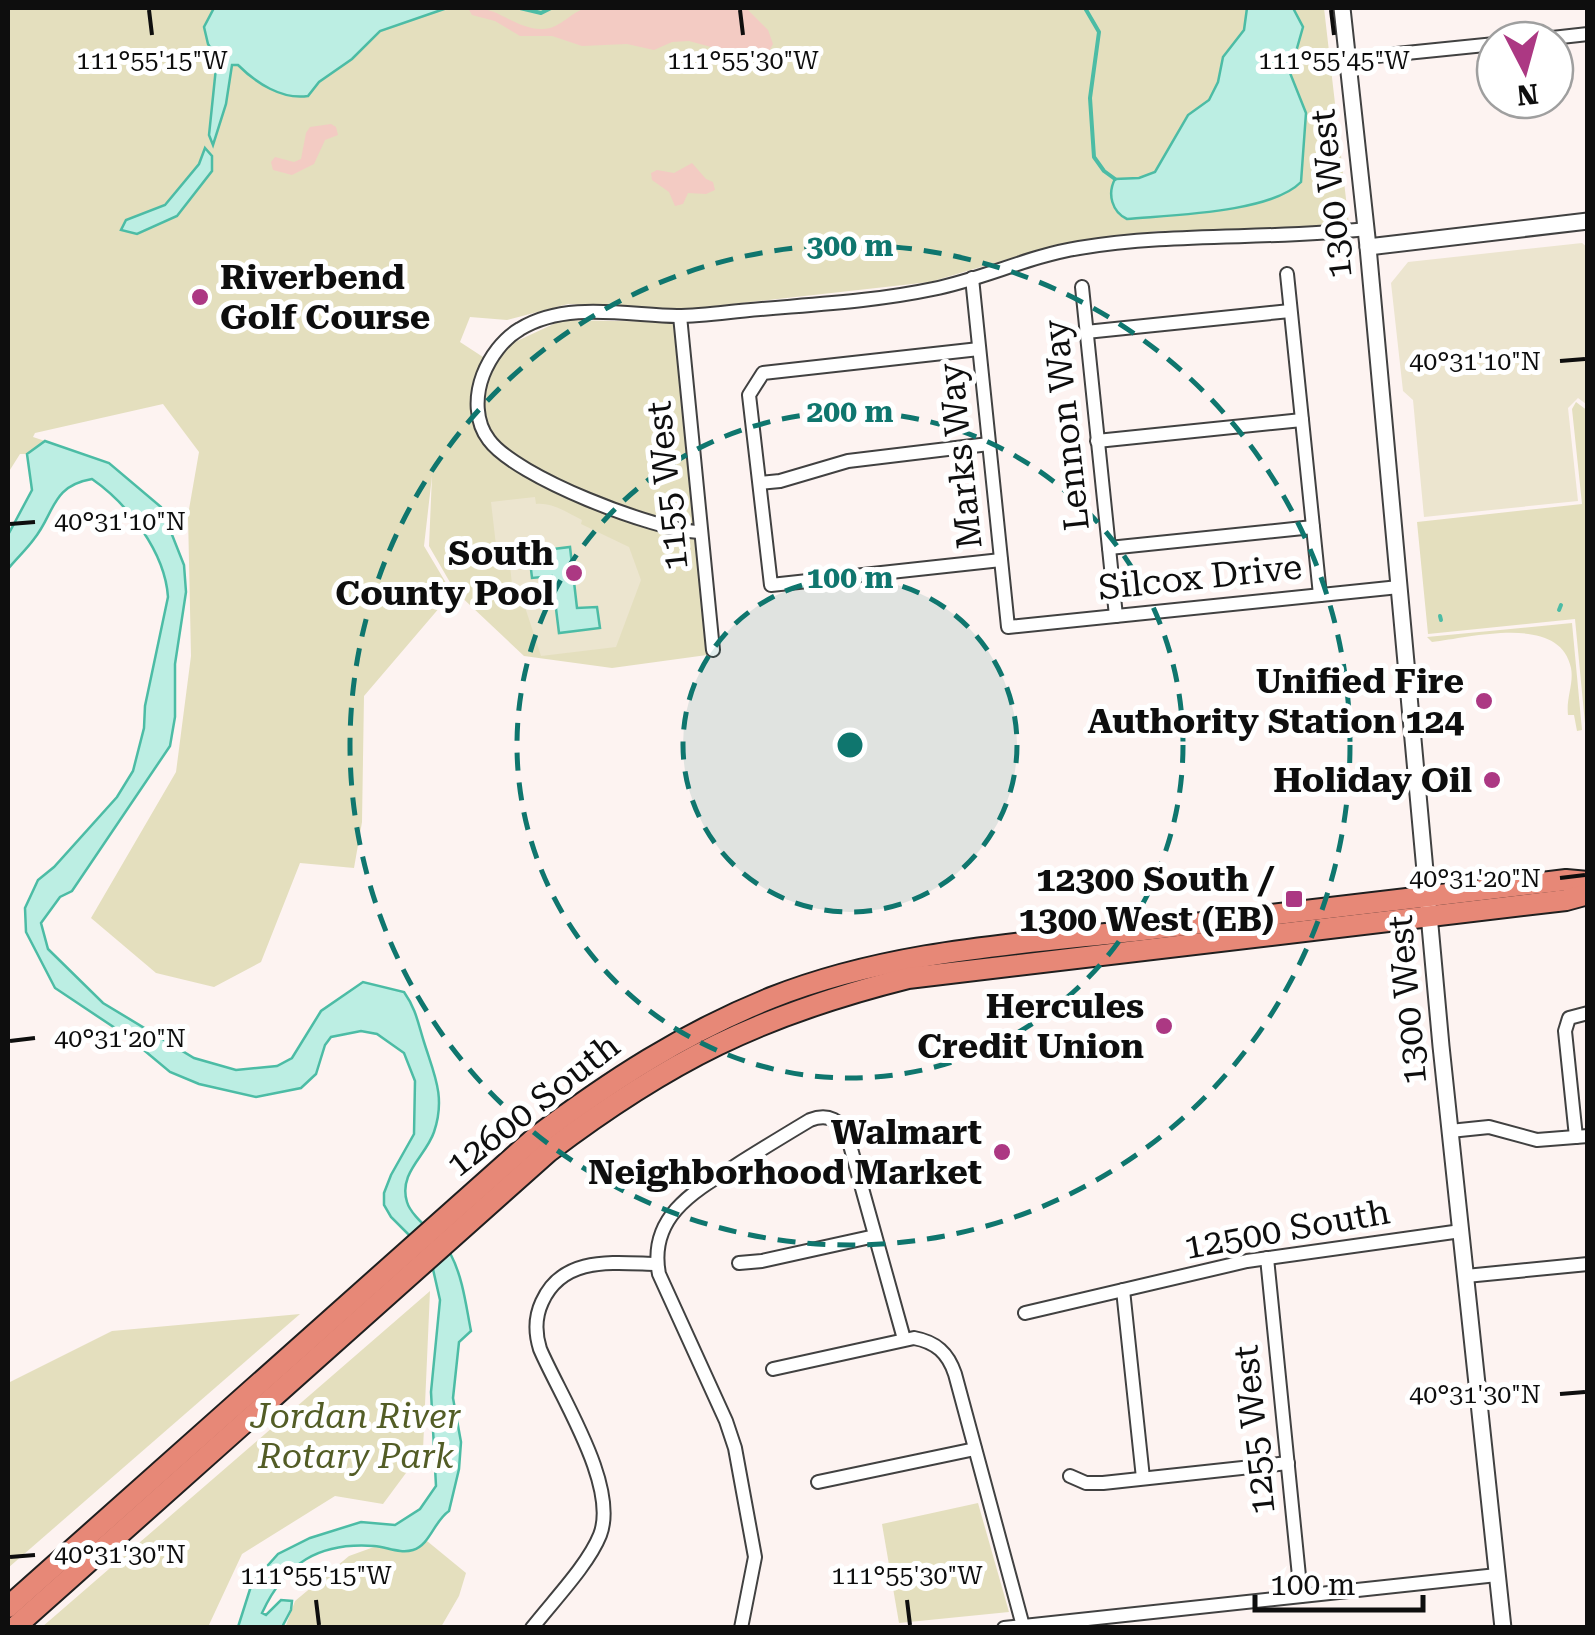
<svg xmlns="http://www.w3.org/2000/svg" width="1595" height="1635" font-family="'Roboto Serif',serif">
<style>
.green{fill:#e4dfbe}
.sand{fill:#f3cbc3}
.pitch{fill:#ece5cf}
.water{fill:#bceee3;stroke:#4cbca5;stroke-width:2.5}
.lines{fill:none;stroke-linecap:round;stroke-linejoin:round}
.stream{stroke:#4cbca5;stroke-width:4}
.minor-casing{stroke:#414141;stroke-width:16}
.tertiary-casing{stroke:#414141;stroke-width:19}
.primary-casing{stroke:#1f1f1f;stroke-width:24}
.minor{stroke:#fff;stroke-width:12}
.tertiary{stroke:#fff;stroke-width:15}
.primary{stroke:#e78877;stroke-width:20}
.ticks{fill:none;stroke:#0e0e0e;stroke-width:4}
.ring{fill:none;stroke:#0f766e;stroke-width:5;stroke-dasharray:18 12}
.poi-dot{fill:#ac3883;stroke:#fff;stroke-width:4}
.labels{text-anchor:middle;stroke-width:10;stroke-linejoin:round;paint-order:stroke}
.street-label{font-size:35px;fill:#0e0e0e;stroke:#fff}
.poi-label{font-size:35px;font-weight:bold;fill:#0e0e0e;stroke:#fff;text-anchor:end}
.park-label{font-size:35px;font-style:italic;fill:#535d26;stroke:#fff}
.ticks-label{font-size:25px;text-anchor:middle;fill:#0e0e0e;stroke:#fff;stroke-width:10;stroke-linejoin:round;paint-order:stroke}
.centre{fill:#0f766e;stroke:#fff;stroke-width:5}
.ring-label{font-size:30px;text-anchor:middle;font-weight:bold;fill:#0f766e;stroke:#fff;stroke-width:10;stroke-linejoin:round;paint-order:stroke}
</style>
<rect width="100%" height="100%" fill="#fdf3f1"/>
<g class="green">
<path d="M8 8H1324L1349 225 1303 229 1158 231 1055 245 930 282 688 309 568 304 507 320 470 317 460 342 483 357 562 320 673 322 707 655 612 668 524 656 455 591 429 546 432 476 424 546 452 593 364 696 362 822 354 868 300 863 261 962 214 987 156 973 91 918 176 772 191 656 188 515 199 452 163 404 35 433 33 437 45 441 27 454H20L8 473Z"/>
<path d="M1576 402 1588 411 1586 734 1575 619 1428 634 1417 522 1582 504 1572 409Z"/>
<path d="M1572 623 1582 730 1577 731 1574 715H1568C1566 698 1574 684 1571 668 1560 613 1471 638 1432 642L1427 637Z"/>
<path d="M430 1291 423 1450 383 1504 335 1496 242 1554 208 1627H42Z"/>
<path d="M300 1314 8 1568V1383L112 1331Z"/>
<path d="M978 1503 1009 1612 899 1623 882 1524Z"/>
<path d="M427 1541 466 1573 459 1596 441 1627 285 1628 295 1601 349 1556 385 1543 402 1547Z"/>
</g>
<g class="sand">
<path d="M468 8C499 6 512 28 541 29 561 30 572 9 589 8 641 4 694 7 746 8L768 30 773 44 768 53H733L689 41 672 42 654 50 627 44 582 46 552 36H520L495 21 472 15Z"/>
<path d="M331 124 336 127 338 135 325 140 314 164 292 175 273 170 271 162 275 157 294 162 301 159 306 133 310 127Z"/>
<path d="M692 163 706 179 713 182 715 190 706 194 688 193 683 204 675 206 669 192 652 180 651 173 657 170 674 173Z"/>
</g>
<g class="pitch">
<path d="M1582 243 1588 248 1587 402 1586 404 1578 398 1568 408 1578 501 1424 517 1413 400 1403 391 1391 283 1408 262Z"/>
<path d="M535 497 536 504C552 502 568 513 582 520L581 524 629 547 641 580 616 647 541 656 523 601 514 602 510 566H502L501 555 497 554 491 502Z"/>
</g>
<g class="water">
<path d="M214 8H447L380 31 352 59 319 82 308 96C282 100 256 83 238 65H232L226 104 213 145 209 135 217 58 208 44 204 27Z"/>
<path d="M1247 8H1293L1303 27 1290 73 1306 113 1301 182C1271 213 1170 215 1127 219 1112 212 1107 194 1115 179L1139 178 1155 172 1188 115 1209 100 1218 82 1223 57 1244 30Z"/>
<path d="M205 148 212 156V171L177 216 137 234 121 230 126 220 165 205 199 164Z"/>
<path d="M45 441 109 463 161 507 184 565 186 592 175 664V717L170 746 72 891 60 897 41 923 48 949 103 1003 194 1058 236 1070 277 1066 292 1058 321 1011 363 982 404 992C416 1009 418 1023 424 1042 434 1074 446 1097 434 1132 426 1156 398 1173 407 1202 412 1219 441 1237 451 1255 463 1278 466 1306 471 1331L459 1342 453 1398 461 1442 459 1469 449 1511C434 1521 430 1545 413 1550 400 1554 387 1547 374 1546 319 1542 285 1563 262 1613L266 1615 281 1600 292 1601 291 1610 282 1627H238L252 1583 278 1554 310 1538 361 1522 395 1525 420 1509 436 1486 431 1392 440 1300 430 1256 391 1217 384 1205V1193L391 1175 414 1134 415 1081 404 1053 377 1034 361 1031 331 1037 325 1045 316 1074 301 1088 256 1097 199 1084 170 1072 127 1036 55 988 26 932 25 908 38 880 54 867 117 797 133 771 144 728 145 706 168 597C165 552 128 504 92 479 51 486 55 513 34 539 26 550 16 559 8 569V535L32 490 27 454Z"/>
<path d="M570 547 577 608 597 607 600 628 559 633 552 576 532 578 529 552Z"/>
</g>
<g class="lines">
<g class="stream">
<path d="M520 8 541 13 551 8"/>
<path d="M1085 8 1099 32 1090 98 1094 157 1104 171 1115 179"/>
<path d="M1559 610 1561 605"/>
<path d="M1440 616 1441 620"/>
</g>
<defs>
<g id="minor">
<path d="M1534 40 1588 34"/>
<path d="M1347 59 1495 44"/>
<path d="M1287 274 1320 595"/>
<path d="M972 278 1008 627 1399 587"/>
<path d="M1082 287 1116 616"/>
<path d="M680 316 713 650"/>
<path d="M1086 332 1290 311"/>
<path d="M979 349 763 373 749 395 771 585 1001 560"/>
<path d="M1097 441 1302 420"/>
<path d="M760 483 780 481 848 461 989 444"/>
<path d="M701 532C655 531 516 477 489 440 475 422 475 396 483 375 490 357 503 339 520 329 565 301 627 315 677 316 694 316 712 314 730 312 797 305 867 303 933 289 983 279 1029 256 1079 248 1174 232 1270 240 1366 229"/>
<path d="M1109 548 1313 527"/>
<path d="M1450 1131 1489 1127 1537 1140 1588 1136"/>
<path d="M1576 1137 1565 1031 1569 1018 1588 1013"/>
<path d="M1267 1258 1301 1596"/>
<path d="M739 1263 762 1261 875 1236"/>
<path d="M1466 1276 1588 1264"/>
<path d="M1123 1290 1143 1478"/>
<path d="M1025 1313 1247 1261 1461 1231"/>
<path d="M773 1369 914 1338C936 1342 948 1353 955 1374L1023 1626"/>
<path d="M1070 1476 1086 1483H1103L1288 1463"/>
<path d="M818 1482 975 1449"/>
<path d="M532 1628C553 1601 588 1565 600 1535 619 1486 560 1396 540 1349 535 1333 535 1317 542 1302 563 1255 614 1263 657 1264"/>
<path d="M741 1628 755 1557 735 1448 726 1421 659 1274C648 1217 694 1191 735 1166 760 1150 785 1135 810 1120 828 1113 842 1120 848 1138L904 1339"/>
<path d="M1004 1628 1497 1575"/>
</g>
<g id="tertiary">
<path d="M1342 8 1368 247 1441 1046 1503 1628"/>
<path d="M1368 247 1588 221"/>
</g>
<g id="primary">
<path d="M8 1607 536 1137C610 1081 684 1033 771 998 889 951 1018 944 1143 930 1284 914 1425 897 1566 880L1588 882"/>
<path d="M14 1628 548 1152C668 1061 760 1015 908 978L1566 900 1588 894"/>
</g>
</defs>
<use href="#minor" class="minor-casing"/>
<use href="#tertiary" class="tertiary-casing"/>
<use href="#primary" class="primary-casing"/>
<use href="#minor" class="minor"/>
<use href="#tertiary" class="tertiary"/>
<use href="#primary" class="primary"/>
</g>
<path class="ticks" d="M149 10 152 35M740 10 743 35M1331 10 1334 35M1560 361 1585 359M10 524 35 522M1560 878 1585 875M10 1041 35 1038M1560 1394 1585 1392M10 1557 35 1555M316 1600 319 1625M907 1600 910 1625"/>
<circle cx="850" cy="745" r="167" fill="#0f766e" fill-opacity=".12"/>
<g class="ring">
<circle cx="850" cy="745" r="167"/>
<circle cx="850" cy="745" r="333"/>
<circle cx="850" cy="745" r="500"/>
</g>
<g class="poi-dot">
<circle cx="200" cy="297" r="10"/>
<circle cx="574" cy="573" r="10"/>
<circle cx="1484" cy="701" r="10"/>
<circle cx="1492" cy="780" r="10"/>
<rect x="1284" y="889" width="20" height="20" rx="5"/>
<circle cx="1164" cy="1026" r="10"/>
<circle cx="1002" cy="1152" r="10"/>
</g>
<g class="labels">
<g class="street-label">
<text transform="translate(1331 194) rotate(-96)" y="12">1300 West</text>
<text transform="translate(1066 425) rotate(-96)" y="12">Lennon Way</text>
<text transform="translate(960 456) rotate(-96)" y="12">Marks Way</text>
<text transform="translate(667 486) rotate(-96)" y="12">1155 West</text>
<text transform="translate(1200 577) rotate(-6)" y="12">Silcox Drive</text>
<text transform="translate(1407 1000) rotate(-95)" y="12">1300 West</text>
<text transform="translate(533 1105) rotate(-38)" y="12">12600 South</text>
<text transform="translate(1287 1229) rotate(-10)" y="12">12500 South</text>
<text transform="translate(1254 1430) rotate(-96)" y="12">1255 West</text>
</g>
<g class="poi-label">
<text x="220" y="289" text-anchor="start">Riverbend<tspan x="220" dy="40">Golf Course</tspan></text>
<text x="554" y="565">South<tspan x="554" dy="40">County Pool</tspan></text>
<text x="1464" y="693">Unified Fire<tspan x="1464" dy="40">Authority Station 124</tspan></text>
<text x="1472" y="792">Holiday Oil</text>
<text x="1274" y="891">12300 South /<tspan x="1274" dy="40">1300 West (EB)</tspan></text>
<text x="1144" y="1018">Hercules<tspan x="1144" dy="40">Credit Union</tspan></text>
<text x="982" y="1144">Walmart<tspan x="982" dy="40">Neighborhood Market</tspan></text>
</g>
<g class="park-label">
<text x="356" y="1428">Jordan River<tspan x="356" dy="40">Rotary Park</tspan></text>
</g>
</g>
<g class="ticks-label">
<text x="152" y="69">111°55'15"W</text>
<text x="743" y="69">111°55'30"W</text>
<text x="1334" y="69">111°55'45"W</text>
<text x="1475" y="370">40°31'10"N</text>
<text x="120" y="530">40°31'10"N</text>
<text x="1475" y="887">40°31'20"N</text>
<text x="120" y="1047">40°31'20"N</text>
<text x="1475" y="1403">40°31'30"N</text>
<text x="120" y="1563">40°31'30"N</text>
<text x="316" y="1584">111°55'15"W</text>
<text x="907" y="1584">111°55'30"W</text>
</g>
<circle cx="850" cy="745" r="15" class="centre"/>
<g class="ring-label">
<text x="850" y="256">300 m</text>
<text x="850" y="422">200 m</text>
<text x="850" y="588">100 m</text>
</g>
<rect width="1595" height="1635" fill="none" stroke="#0e0e0e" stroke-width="20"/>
<g transform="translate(1525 70) rotate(174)"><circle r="48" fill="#ffffff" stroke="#9f9f9f" stroke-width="2.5"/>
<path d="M0-8L18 38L0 25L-18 38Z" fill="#ac3883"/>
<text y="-15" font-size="28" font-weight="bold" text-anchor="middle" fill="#0e0e0e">N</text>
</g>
<path d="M1255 1595v15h168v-15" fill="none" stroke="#0e0e0e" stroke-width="5"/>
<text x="1270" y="1595" font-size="30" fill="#0e0e0e" stroke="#ffffff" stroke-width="8" paint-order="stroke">100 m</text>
</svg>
